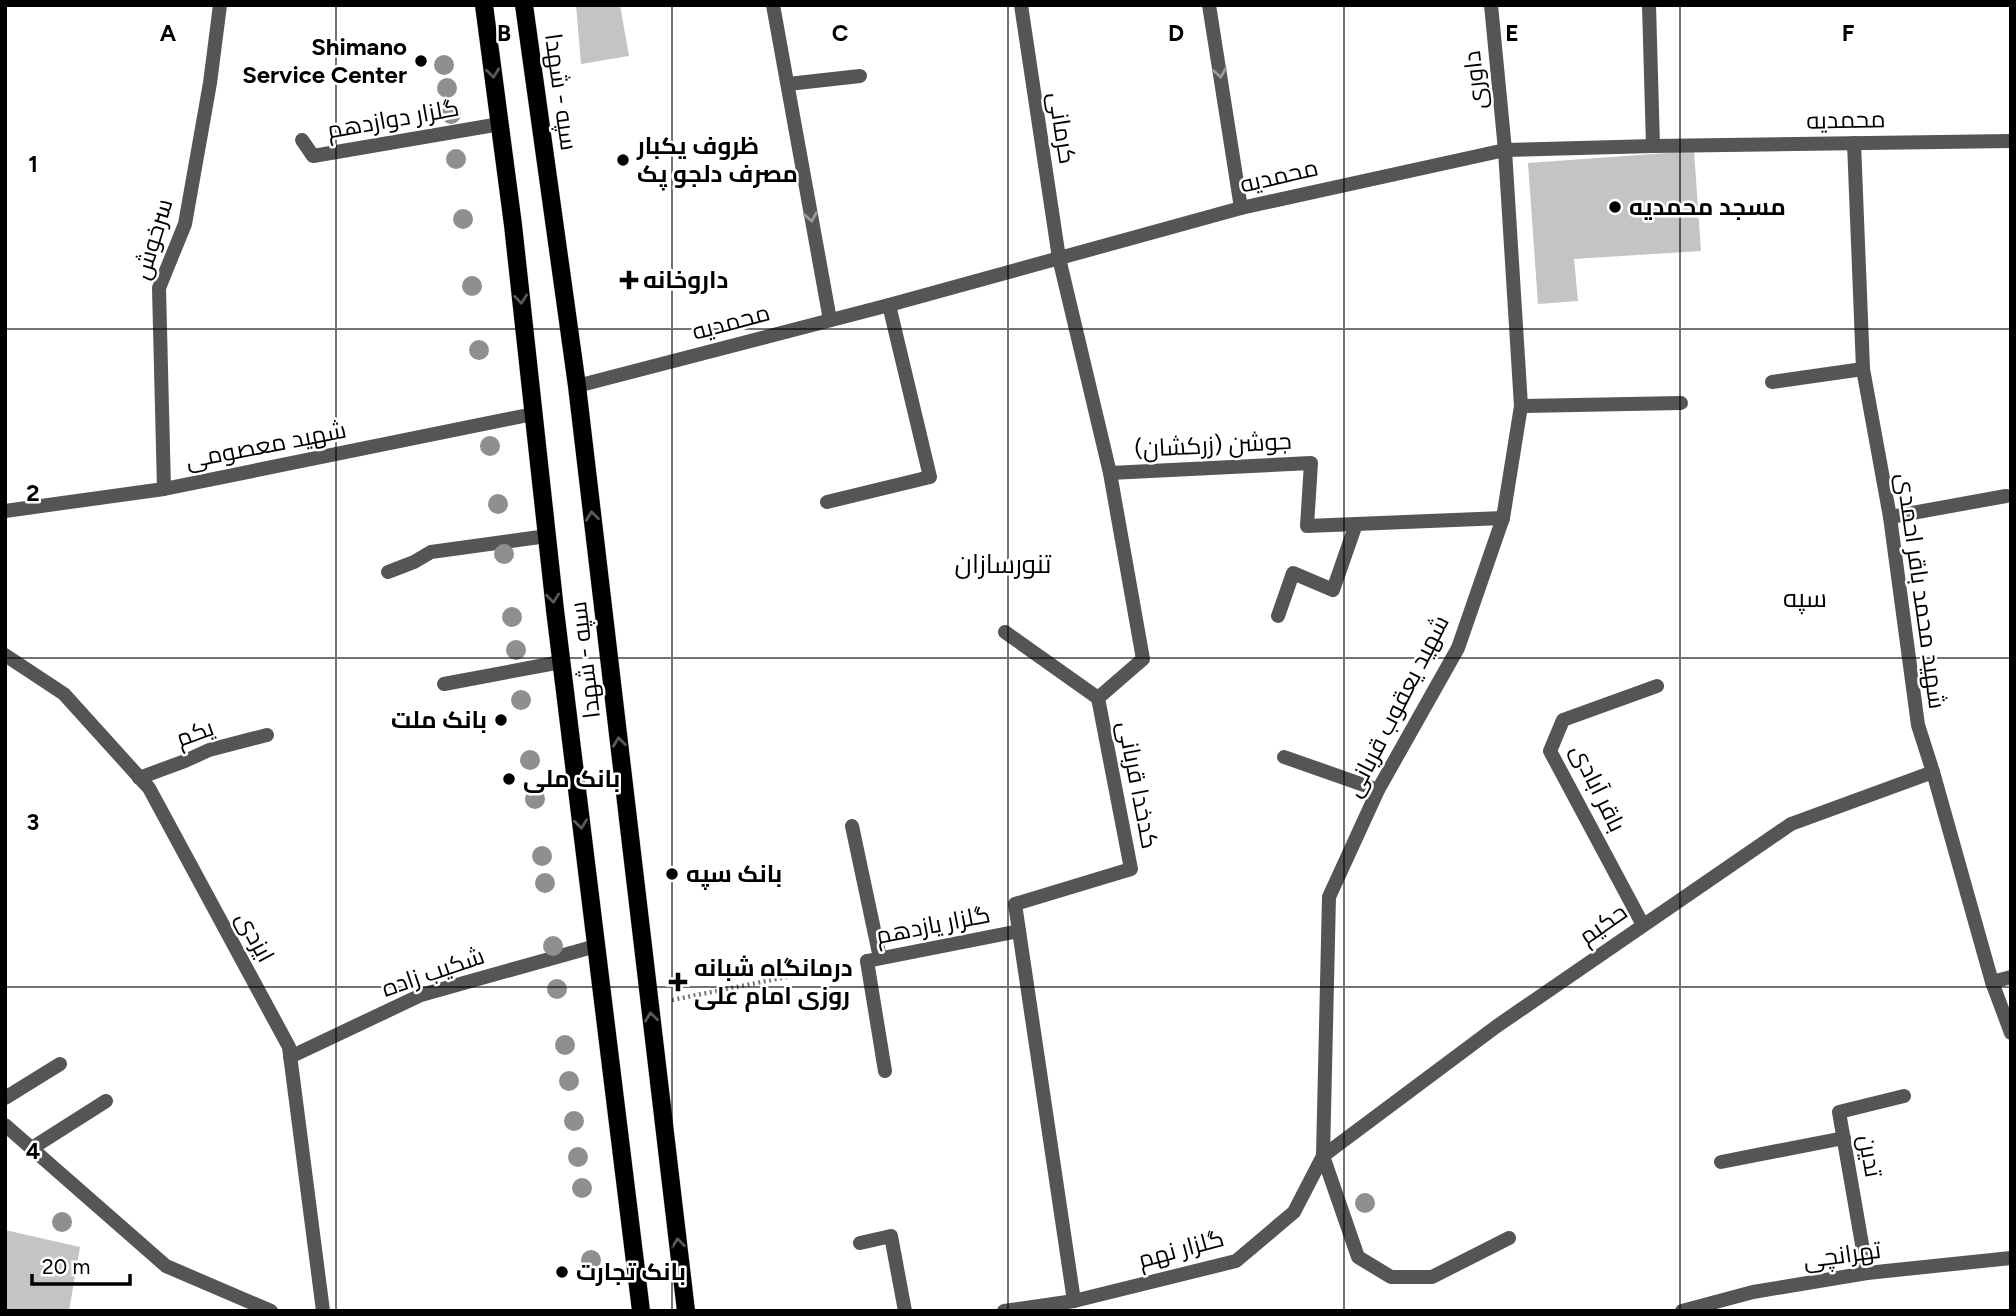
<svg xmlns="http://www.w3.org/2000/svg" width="2016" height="1316" font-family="Figtree,Cairo,sans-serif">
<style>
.building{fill:#c4c4c4}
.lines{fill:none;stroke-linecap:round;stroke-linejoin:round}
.primary-casing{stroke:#dbdbdb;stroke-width:19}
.path{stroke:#777;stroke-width:4.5;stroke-dasharray:2 3.5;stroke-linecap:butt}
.service{stroke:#555;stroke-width:14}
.minor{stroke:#555;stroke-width:14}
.tertiary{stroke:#555;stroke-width:14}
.primary{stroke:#000;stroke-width:18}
.tree{fill:#8f8f8f}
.oneway{stroke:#595959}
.oneway2{stroke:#999}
.grid{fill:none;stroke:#000;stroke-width:2;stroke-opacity:0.55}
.poi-dot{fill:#000;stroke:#fff;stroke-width:2.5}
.labels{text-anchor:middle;stroke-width:5;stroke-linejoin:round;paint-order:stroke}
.poi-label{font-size:24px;font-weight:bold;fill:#000;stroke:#fff;text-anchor:start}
.street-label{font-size:24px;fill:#000;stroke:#fff}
.neighbourhood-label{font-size:26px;fill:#000;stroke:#fff}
.grid-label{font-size:23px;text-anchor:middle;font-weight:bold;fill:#000;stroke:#fff;stroke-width:5;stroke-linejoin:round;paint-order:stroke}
</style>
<rect width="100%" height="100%" fill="#fff"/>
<g class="building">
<path d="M576 5H620L629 56 581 64Z"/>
<path d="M1694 151 1701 251 1574 259 1578 301 1538 304 1528 163Z"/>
<path d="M5 1230 80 1247 69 1311H5Z"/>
</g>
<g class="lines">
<defs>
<g id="primary">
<path d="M484 5 513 225 555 610 641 1311"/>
<path d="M524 5 577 386 686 1311"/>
</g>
</defs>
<use href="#primary" class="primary-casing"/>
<path class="path" d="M672 1000 846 965"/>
<g class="service">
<path d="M1021 5 1059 258"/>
<path d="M788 84 860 76"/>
<path d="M302 140 313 156 500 124"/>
<path d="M1772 382 1863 369"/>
<path d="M1521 406 1681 403"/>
<path d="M1110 473 1311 463 1307 526 1503 518"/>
<path d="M827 502 930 477 889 305"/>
<path d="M1890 517 2006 496"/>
<path d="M388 572 414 562 431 552 547 536"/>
<path d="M1278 616 1293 573 1333 590 1356 524"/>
<path d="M1005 632 1098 698"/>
<path d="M444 684 561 662"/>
<path d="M1284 757 1378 790"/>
<path d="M139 778 185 761 209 750 267 735"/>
<path d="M852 826 880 958"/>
<path d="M1643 925 1550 751 1563 720 1657 686"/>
<path d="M867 961 885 1071"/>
<path d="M5 1098 60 1064"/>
<path d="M32 1148 106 1101"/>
<path d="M860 1243 891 1236 905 1311"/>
</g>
<g class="minor">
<path d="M773 5 830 320"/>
<path d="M1209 5 1241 208"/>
<path d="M1491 5 1505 150 1521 406 1503 518 1458 648 1378 790 1329 897 1323 1156 1358 1257 1391 1277H1432L1509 1238"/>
<path d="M1649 5 1653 146"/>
<path d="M1854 143 1863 369 1890 517 1918 725 1933 772 1992 982 2011 1033"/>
<path d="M1059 258 1110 473 1143 659 1098 698 1131 869 1015 904 1074 1301"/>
<path d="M164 489 159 288 185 224 210 83 220 5"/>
<path d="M5 511 164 489 533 414"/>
<path d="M5 655 64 694 149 788 289 1047 323 1311"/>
<path d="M867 961 1019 931"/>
<path d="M1992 982 2011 977"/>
<path d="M290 1057 421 995 596 946"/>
<path d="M5 1125 166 1266 271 1311"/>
<path d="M1721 1162 1844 1138"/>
<path d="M1867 1273 1839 1112 1904 1096"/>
<path d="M1004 1311 1074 1301 1236 1261 1294 1212 1323 1156 1497 1026 1791 824 1933 772"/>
<path d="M1682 1311 1753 1292 1867 1273 2011 1258"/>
</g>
<path class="tertiary" d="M577 386 889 305 1241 208 1505 150 1653 146 2011 141"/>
<use href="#primary" class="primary"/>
</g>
<g class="tree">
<circle cx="444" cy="65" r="10"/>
<circle cx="447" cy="88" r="10"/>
<circle cx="451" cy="114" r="10"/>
<circle cx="456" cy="159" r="10"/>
<circle cx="463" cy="219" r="10"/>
<circle cx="472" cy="286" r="10"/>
<circle cx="479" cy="350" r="10"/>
<circle cx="490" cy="446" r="10"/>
<circle cx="498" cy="504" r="10"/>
<circle cx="504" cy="554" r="10"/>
<circle cx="512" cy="617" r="10"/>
<circle cx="516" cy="650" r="10"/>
<circle cx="521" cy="700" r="10"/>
<circle cx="530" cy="760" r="10"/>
<circle cx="535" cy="799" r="10"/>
<circle cx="542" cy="856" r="10"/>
<circle cx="545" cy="883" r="10"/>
<circle cx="553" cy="946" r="10"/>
<circle cx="557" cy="989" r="10"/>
<circle cx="565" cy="1045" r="10"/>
<circle cx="569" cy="1081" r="10"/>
<circle cx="574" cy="1121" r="10"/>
<circle cx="578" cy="1157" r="10"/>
<circle cx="582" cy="1188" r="10"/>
<circle cx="1365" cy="1203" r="10"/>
<circle cx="62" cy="1222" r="10"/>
<circle cx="591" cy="1260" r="10"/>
</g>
<defs><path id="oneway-chevron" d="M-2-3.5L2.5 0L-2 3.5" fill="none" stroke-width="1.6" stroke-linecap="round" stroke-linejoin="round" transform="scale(1.75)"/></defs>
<g class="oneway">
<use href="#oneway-chevron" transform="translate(493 73) rotate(83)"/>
<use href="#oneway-chevron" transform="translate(521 299) rotate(84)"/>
<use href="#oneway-chevron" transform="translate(592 516) rotate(-97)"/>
<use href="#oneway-chevron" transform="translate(553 598) rotate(84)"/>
<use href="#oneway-chevron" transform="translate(619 742) rotate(-97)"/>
<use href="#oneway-chevron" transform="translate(581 824) rotate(83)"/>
<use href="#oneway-chevron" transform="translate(651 1017) rotate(-97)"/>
<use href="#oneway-chevron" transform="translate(678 1243) rotate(-97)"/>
</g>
<g class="oneway2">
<use href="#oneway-chevron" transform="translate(1220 73) rotate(81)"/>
<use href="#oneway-chevron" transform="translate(811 217) rotate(80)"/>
</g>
<path class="grid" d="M336 5V1311M672 5V1311M1008 5V1311M1344 5V1311M1680 5V1311M5 329H2011M5 658H2011M5 987H2011"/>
<g class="poi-dot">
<circle cx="421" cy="61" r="7"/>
<circle cx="623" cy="160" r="7"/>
<circle cx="1615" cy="207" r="7"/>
<path d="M625.5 269.5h7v7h7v7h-7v7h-7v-7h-7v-7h7z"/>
<circle cx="501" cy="720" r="7"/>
<circle cx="509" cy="779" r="7"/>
<circle cx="672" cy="874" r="7"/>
<path d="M674.5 971.5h7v7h7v7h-7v7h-7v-7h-7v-7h7z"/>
<circle cx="562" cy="1272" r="7"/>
</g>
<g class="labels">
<g class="poi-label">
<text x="407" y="55" text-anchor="end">Shimano<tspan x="407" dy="28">Service Center</tspan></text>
<text x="637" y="154">ظروف یکبار<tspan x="637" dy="28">مصرف دلجو پک</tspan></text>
<text x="1629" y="215">مسجد محمدیه</text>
<text x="643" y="288">داروخانه</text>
<text x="487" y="728" text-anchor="end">بانک ملت</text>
<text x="523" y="787">بانک ملی</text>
<text x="686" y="882">بانک سپه</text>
<text x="694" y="976">درمانگاه شبانه<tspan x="694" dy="28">روزی امام علی</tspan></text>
<text x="576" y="1280">بانک تجارت</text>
</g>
<g class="street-label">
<text transform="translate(1475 80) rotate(-96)" y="8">داوری</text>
<text transform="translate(561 92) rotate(82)" y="8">سپه - شهدا</text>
<text transform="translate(393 119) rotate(-10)" y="8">گلزار دوازدهم</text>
<text transform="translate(1846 120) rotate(-1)" y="8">محمدیه</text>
<text transform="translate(1062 128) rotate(81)" y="8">کرمانی</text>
<text transform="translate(1279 176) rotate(-13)" y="8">محمدیه</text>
<text transform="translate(153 239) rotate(-73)" y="8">سرخوش</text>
<text transform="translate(731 322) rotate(-15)" y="8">محمدیه</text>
<text transform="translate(266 445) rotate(-11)" y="8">شهید معصومی</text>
<text transform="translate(1213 445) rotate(-3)" y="8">جوشن (زرکشان)</text>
<text transform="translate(1921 591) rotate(82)" y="8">شهید محمد باقر احمدی</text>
<text transform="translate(585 660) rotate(-97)" y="8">سپه - شهدا</text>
<text transform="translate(1397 706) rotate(-63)" y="8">شهید یعقوب قربانی</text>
<text transform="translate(195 733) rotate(-20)" y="8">یکم</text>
<text transform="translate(1138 785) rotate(79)" y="8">کدخدا قربانی</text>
<text transform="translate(1598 788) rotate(64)" y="8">باقر آبادی</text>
<text transform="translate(1603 924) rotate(-35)" y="8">حکیم</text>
<text transform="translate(933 925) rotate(-11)" y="8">گلزار یازدهم</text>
<text transform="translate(255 937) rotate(62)" y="8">ایزدی</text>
<text transform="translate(433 972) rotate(-19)" y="8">شکیب زاده</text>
<text transform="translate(1870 1156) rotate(80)" y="8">تدین</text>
<text transform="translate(1181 1249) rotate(-15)" y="8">گلزار نهم</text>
<text transform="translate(1842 1255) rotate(-8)" y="8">تهرانچی</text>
</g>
<g class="neighbourhood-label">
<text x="1003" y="573">تنورسازان</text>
<text x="1805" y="607">سپه</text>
</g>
</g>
<g class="grid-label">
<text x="168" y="41">A</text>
<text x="504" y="41">B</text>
<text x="840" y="41">C</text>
<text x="1176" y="41">D</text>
<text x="1512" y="41">E</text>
<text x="1848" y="41">F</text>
<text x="33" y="172">1</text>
<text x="33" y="501">2</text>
<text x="33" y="830">3</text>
<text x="33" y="1159">4</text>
</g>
<rect width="2016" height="1316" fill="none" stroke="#000000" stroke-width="14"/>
<path d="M32 1274v10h98v-10" fill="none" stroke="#000000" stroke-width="3.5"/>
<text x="42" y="1274" font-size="21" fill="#000000" stroke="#ffffff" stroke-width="5" paint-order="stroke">20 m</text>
</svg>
